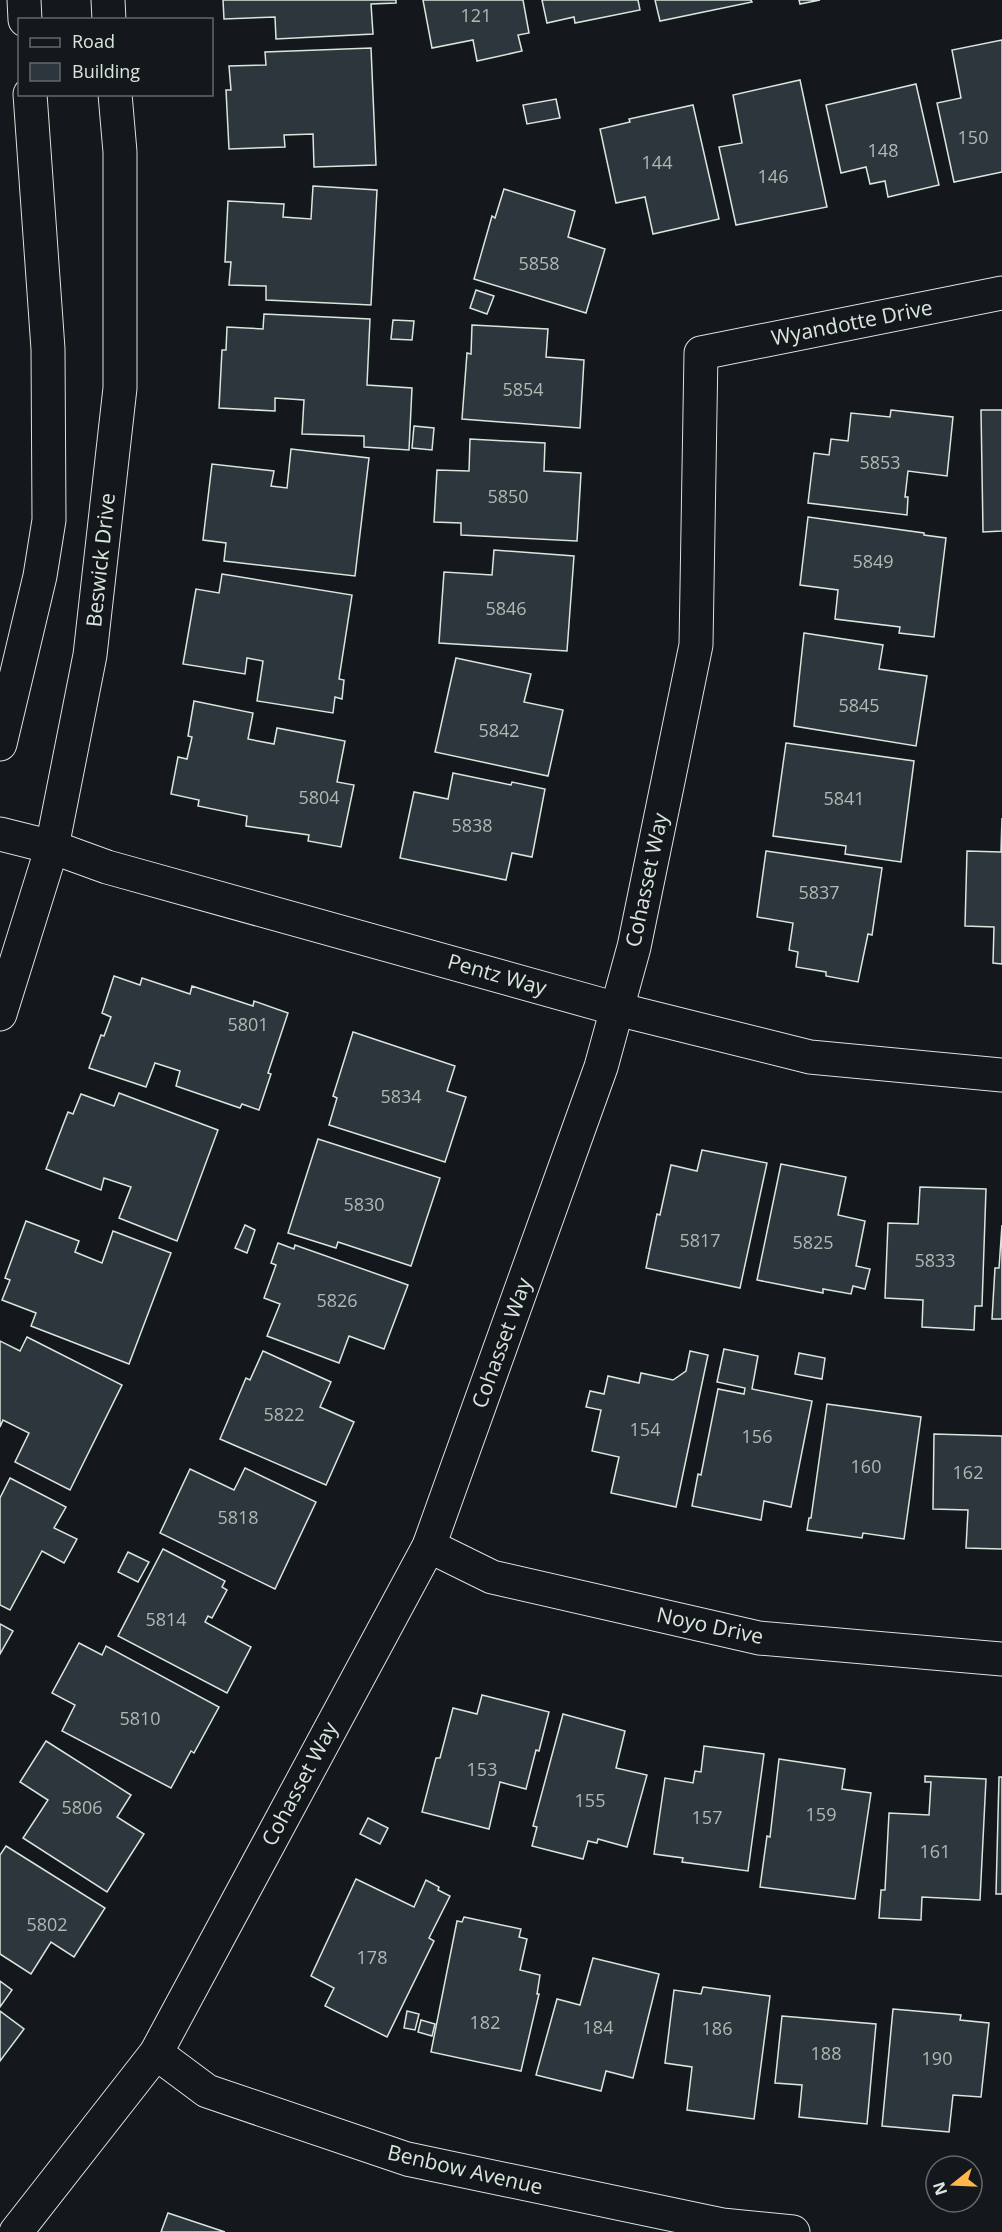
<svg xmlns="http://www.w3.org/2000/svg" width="1002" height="2232" font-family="'Open Sans',sans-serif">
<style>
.building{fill:#2c363c;stroke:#d8e6dc;stroke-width:1.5}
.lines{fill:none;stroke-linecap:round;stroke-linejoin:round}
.minor-casing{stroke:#d8e6dc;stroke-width:35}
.tertiary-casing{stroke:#d8e6dc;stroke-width:35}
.minor{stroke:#14181c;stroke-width:33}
.tertiary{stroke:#14181c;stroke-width:33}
.labels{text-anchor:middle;stroke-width:4.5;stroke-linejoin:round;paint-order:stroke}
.number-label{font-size:18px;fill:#adbab4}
.street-label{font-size:21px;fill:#d8e6dc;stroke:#14181c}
</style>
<rect width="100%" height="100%" fill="#14181c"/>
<g class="building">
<path d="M223 0H396V3L371 4 373 34 276 39 275 17 224 19Z"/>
<path d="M423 0H523L529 33 518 35 522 51 477 61 473 40 432 48Z"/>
<path d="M542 0H638L640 10 575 23 574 17 547 23Z"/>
<path d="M655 0H751L752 2 660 21Z"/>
<path d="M799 0H820L800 4Z"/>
<path d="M1002 40V172L954 182 937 103 961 98 952 50Z"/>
<path d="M371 48 376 165 314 167 313 134 284 135 285 147 229 149 226 90H231L229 66 266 65 265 52Z"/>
<path d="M800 80 827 207 736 225 719 147 742 143 733 95Z"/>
<path d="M916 84 939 185 888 197 885 181 870 184 866 167 841 173 826 105Z"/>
<path d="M556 99 560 118 527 124 523 105Z"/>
<path d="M693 105 719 219 653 234 645 197 616 203 600 129 630 122 629 119Z"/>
<path d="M313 186 377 190 371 305 266 300V286L229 285 231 262H225L228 201 284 204 283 217 311 219Z"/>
<path d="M504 189 575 211 568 237 605 249 586 313 474 279 492 216 495 218Z"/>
<path d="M476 290 494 296 487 314 470 308Z"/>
<path d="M264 314 370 319 367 385 412 388 409 450 364 447V436L302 434 304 400 275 398V411L219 408 222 350H226L227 327 263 329Z"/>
<path d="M393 320 414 321 412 340 391 339Z"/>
<path d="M472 325 548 329 546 357 584 360 580 428 462 419 467 353 471 354Z"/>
<path d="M891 410 953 417 947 476 908 471 905 497H908L907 515 808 503 814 453 829 455 831 439 848 441 851 413 890 417Z"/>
<path d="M981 410H1002V531L983 532Z"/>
<path d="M414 426 434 428 432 450 412 448Z"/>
<path d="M470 439 545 443 544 471 581 473 577 541 461 535V523L434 522 437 470 469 471Z"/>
<path d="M291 449 369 458 355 576 224 561 226 543 203 540 212 464 274 471 271 486 287 488Z"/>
<path d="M808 517 924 533V535L946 538 934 637 899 633 900 627 835 619 838 590 800 585Z"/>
<path d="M494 550 574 556 567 651 439 643 444 572 492 575Z"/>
<path d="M222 574 352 595 339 679 344 680 342 699 335 697 333 713 257 701 263 661 247 658 245 674 183 664 196 589 219 593Z"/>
<path d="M804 633 883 645 879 669 927 676 916 746 794 726Z"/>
<path d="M456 658 531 674 524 702 563 710 548 776 435 752Z"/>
<path d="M194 701 253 713 248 739 274 744 277 728 345 741 337 782 354 785 341 847 308 841 309 835 246 826 247 816 198 806 199 800 171 794 178 757 187 759 192 737 188 736Z"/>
<path d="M786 743 914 761 901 862 845 854 846 846 773 836Z"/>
<path d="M453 773 511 785 512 782 545 789 532 857 512 853 506 880 400 858 414 792 448 799Z"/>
<path d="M1002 818V964L993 963 994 927 965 926 967 851 1001 852Z"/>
<path d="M766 851 882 868 872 935 868 934 858 982 826 976V972L796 967 798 952 789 950 793 923 757 917Z"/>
<path d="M114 976 140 985 142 978 190 994 192 986 253 1006 254 1001 288 1013 268 1073 271 1074 259 1110 242 1104 240 1108 176 1086 180 1071 155 1063 146 1087 89 1068 101 1035 104 1036 111 1017 102 1013Z"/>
<path d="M353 1032 455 1066 447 1091 466 1097 445 1162 329 1125 337 1098 333 1096Z"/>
<path d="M119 1093 218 1130 177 1241 119 1218 131 1187 104 1178 101 1190 46 1169 68 1112 73 1114 81 1094 114 1106Z"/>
<path d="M318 1139 440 1178 411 1266 338 1242 336 1248 288 1233Z"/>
<path d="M702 1150 767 1163 740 1288 646 1268 657 1214 660 1215 671 1165 697 1171Z"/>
<path d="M781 1164 846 1177 838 1215 865 1221 856 1266 870 1269 865 1289 853 1286 851 1294 823 1289V1293L757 1280Z"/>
<path d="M920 1187 986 1189 982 1306H975L974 1330 922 1327 923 1300 885 1298 888 1223 918 1224Z"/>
<path d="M26 1221 79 1241 75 1252 102 1263 113 1231 171 1253 129 1364 31 1326 36 1313 2 1300 10 1280 5 1278Z"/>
<path d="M245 1225 255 1230 247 1253 235 1248Z"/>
<path d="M1002 1225V1319H992L995 1268H999Z"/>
<path d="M278 1243 294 1249 295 1245 408 1285 384 1349 349 1336 339 1363 267 1336 280 1304 264 1298 276 1265 271 1263Z"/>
<path d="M27 1337 122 1385 70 1490 15 1462 29 1433 3 1420 0 1427V1341L20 1351Z"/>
<path d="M724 1349 758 1356 752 1389 812 1401 791 1507 764 1501 761 1520 692 1506 698 1474 701 1475 718 1389 744 1394 745 1388 717 1382Z"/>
<path d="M263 1351 331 1382 320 1407 354 1422 326 1485 220 1439 246 1378 250 1380Z"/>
<path d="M690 1351 708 1355 676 1507 611 1493 619 1457 592 1451 601 1410 586 1407 590 1391 604 1394 608 1376 639 1383 641 1373 673 1380 686 1371Z"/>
<path d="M799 1353 825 1358 822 1379 795 1374Z"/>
<path d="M827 1404 921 1417 904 1539 863 1533 862 1538 807 1530 809 1518H811Z"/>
<path d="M934 1434 1002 1436V1549L966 1548 968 1510 933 1509Z"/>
<path d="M245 1468 316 1502 275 1589 160 1533 190 1469 234 1490Z"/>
<path d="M10 1478 66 1507 54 1528 77 1539 64 1563 42 1551 10 1610 0 1605V1498Z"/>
<path d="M163 1549 225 1581 222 1587 227 1590 212 1618 208 1616 205 1622 251 1647 227 1693 118 1636Z"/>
<path d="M128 1552 149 1562 138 1582 118 1572Z"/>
<path d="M0 1624 13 1631 0 1654Z"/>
<path d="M79 1643 102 1655 106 1646 219 1707 194 1753 191 1751 171 1788 62 1731 75 1705 52 1693Z"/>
<path d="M482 1695 549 1712 539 1751 536 1750 526 1789 500 1782 489 1829 422 1812 436 1758H440L453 1708 477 1714Z"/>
<path d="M563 1714 625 1731 616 1768 647 1775 627 1847 598 1839 597 1843 588 1841 583 1859 532 1846 537 1827 533 1826Z"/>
<path d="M46 1741 131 1795 117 1817 144 1834 107 1892 23 1838 48 1800 20 1782Z"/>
<path d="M704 1746 764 1754 748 1871 682 1862 683 1858 654 1854 665 1778 693 1783 695 1771 701 1772Z"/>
<path d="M779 1759 845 1769 842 1789 871 1793 855 1899 760 1887 767 1836 770 1837Z"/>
<path d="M925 1776 986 1779 980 1900 922 1897 921 1920 879 1918 881 1890H885L889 1813 929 1815 931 1782H925Z"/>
<path d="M999 1777H1002V1894H996Z"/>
<path d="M368 1818 388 1828 380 1844 360 1834Z"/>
<path d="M6 1846 105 1908 74 1957 51 1942 31 1974 0 1954V1855Z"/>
<path d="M356 1879 414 1907 426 1880 439 1887 438 1890 450 1896 429 1938 434 1941 387 2037 325 2006 334 1988 311 1976Z"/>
<path d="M464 1917 521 1929 519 1937 527 1939 520 1970 540 1975 537 1994H539L521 2071 431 2052 457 1921 462 1922Z"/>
<path d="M593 1958 659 1974 633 2078 606 2071 601 2091 536 2075 557 1999 580 2005Z"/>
<path d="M0 1981 12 1990 0 2007Z"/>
<path d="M703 1987 770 1996 754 2119 687 2110 692 2067 665 2063 674 1990 701 1994Z"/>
<path d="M893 2009 961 2015 960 2020 989 2023 981 2097 953 2095 949 2132 882 2126Z"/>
<path d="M0 2011 24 2029 0 2061Z"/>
<path d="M407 2011 419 2014 415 2030 404 2028Z"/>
<path d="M782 2016 876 2024 867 2124 799 2117 802 2085 775 2083Z"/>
<path d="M421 2020 435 2024 432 2036 418 2032Z"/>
<path d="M168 2213 225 2232H161Z"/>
</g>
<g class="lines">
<defs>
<g id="minor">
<path d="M0 834 52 847 107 867 617 1009 810 1057 1002 1075"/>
<path d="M429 1546 492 1577 759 1638 1002 1659"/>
<path d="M156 2053 207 2091 407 2159 722 2225 793 2232"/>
<path d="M16 2232 156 2053 429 1546 601 1067 634 947 696 645 701 353 1002 293"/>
</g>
<g id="tertiary">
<path d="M24 0 25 20"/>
<path d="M108 0 109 20"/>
<path d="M0 744 40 576 49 520 48 349 30 94"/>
<path d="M0 1014 52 847 90 655 120 388V152L115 94"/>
</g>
</defs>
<use href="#minor" class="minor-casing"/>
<use href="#tertiary" class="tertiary-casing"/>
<use href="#minor" class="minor"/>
<use href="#tertiary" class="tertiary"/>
</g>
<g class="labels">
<g class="number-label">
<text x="476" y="22">121</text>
<text x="973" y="144">150</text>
<text x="883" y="157">148</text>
<text x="657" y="169">144</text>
<text x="773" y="183">146</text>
<text x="539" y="270">5858</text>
<text x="523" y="396">5854</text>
<text x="880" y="469">5853</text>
<text x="508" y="503">5850</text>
<text x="873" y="568">5849</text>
<text x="506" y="615">5846</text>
<text x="859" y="712">5845</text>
<text x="499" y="737">5842</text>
<text x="319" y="804">5804</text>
<text x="844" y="805">5841</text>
<text x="472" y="832">5838</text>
<text x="819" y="899">5837</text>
<text x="248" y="1031">5801</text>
<text x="401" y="1103">5834</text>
<text x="364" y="1211">5830</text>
<text x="700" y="1247">5817</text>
<text x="813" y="1249">5825</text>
<text x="935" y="1267">5833</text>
<text x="337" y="1307">5826</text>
<text x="284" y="1421">5822</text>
<text x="645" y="1436">154</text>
<text x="757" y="1443">156</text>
<text x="866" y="1473">160</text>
<text x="968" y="1479">162</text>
<text x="238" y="1524">5818</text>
<text x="166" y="1626">5814</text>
<text x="140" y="1725">5810</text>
<text x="482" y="1776">153</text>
<text x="590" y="1807">155</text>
<text x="82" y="1814">5806</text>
<text x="821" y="1821">159</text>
<text x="707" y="1824">157</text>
<text x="935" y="1858">161</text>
<text x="47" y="1931">5802</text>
<text x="372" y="1964">178</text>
<text x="485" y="2029">182</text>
<text x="598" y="2034">184</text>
<text x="717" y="2035">186</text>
<text x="826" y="2060">188</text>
<text x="937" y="2065">190</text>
</g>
<g class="street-label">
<text transform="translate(852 323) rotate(-11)" y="7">Wyandotte Drive</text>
<text transform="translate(101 560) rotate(-84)" y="7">Beswick Drive</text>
<text transform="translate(647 880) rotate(-78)" y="7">Cohasset Way</text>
<text transform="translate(497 975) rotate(16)" y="7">Pentz Way</text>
<text transform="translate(502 1343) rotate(-70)" y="7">Cohasset Way</text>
<text transform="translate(710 1626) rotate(12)" y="7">Noyo Drive</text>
<text transform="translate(300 1784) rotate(-62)" y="7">Cohasset Way</text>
<text transform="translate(465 2170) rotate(13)" y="7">Benbow Avenue</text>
</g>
</g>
<rect x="18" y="18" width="195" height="78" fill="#14181c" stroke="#626a69" stroke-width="1.5"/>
<rect x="30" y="38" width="30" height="9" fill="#14181c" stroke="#626a69" stroke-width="1.5"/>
<text x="72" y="48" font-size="18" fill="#d8e6dc">Road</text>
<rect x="30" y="63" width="30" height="18" fill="#2c363c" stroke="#626a69" stroke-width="1.5"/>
<text x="72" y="78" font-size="18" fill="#d8e6dc">Building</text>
<g transform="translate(954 2184) rotate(252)"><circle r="28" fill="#14181c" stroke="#626a69" stroke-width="1.5"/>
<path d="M0-4.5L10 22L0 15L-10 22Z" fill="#ffb74d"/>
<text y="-9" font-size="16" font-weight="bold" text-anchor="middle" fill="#d8e6dc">N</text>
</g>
</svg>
